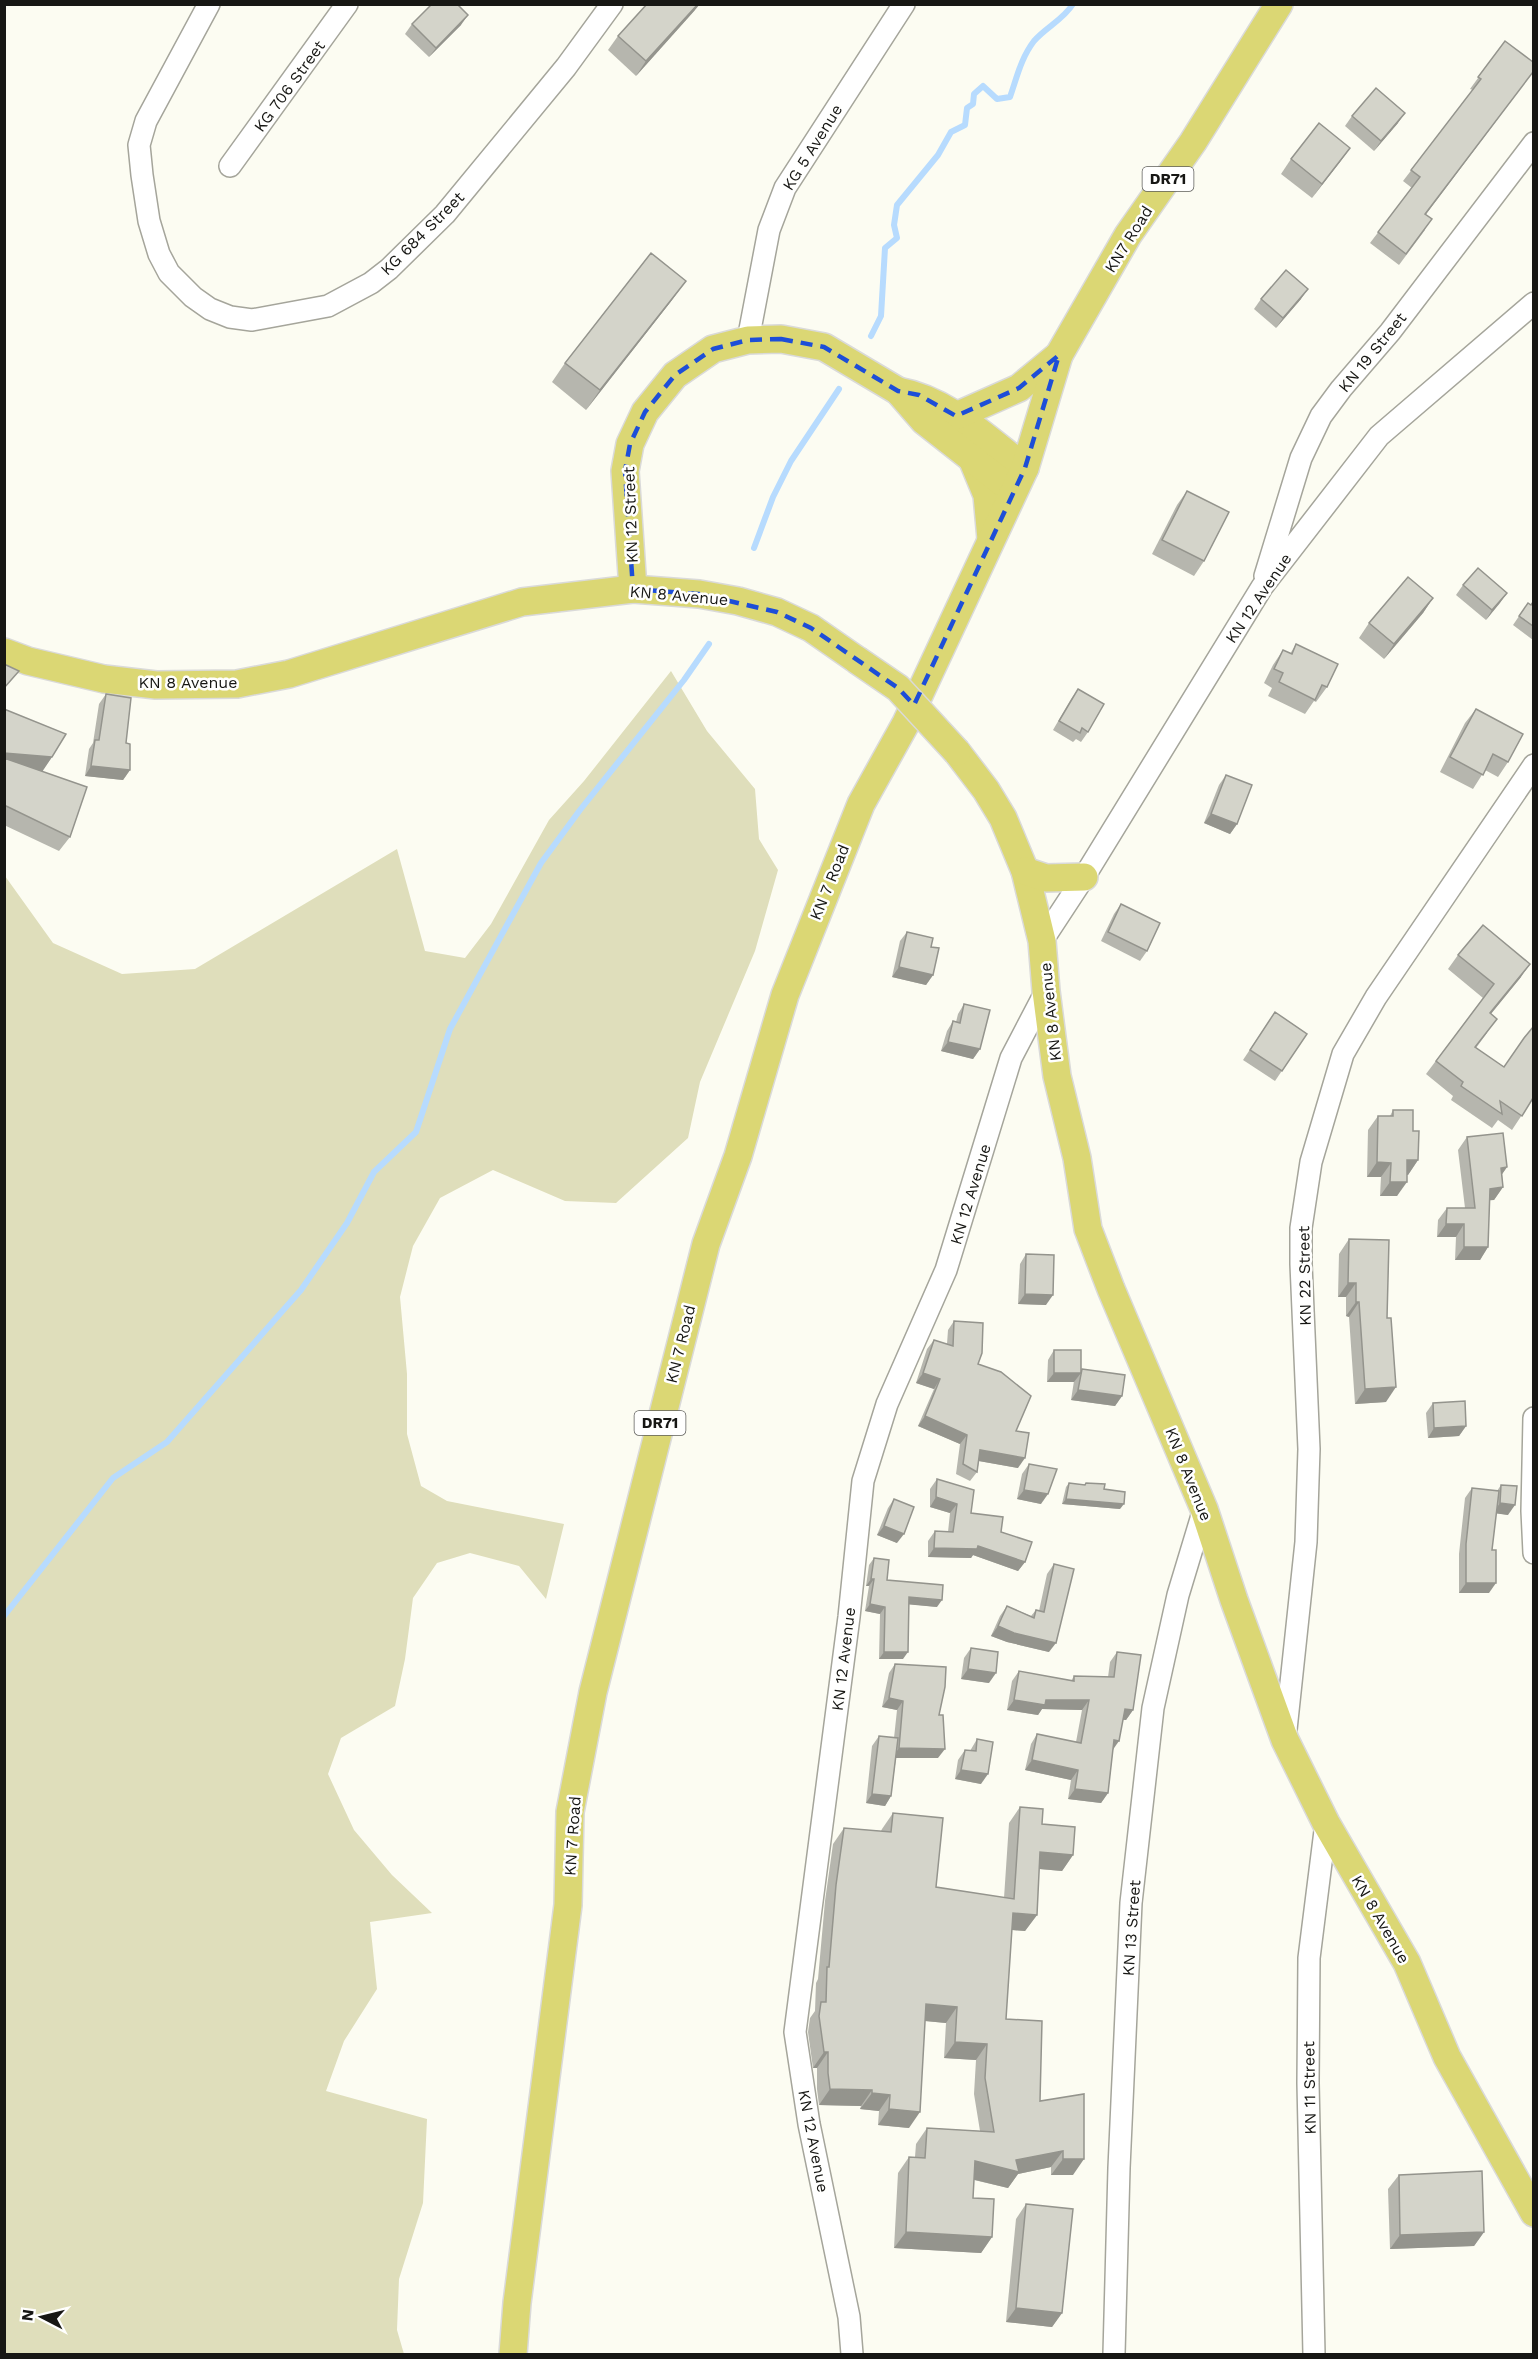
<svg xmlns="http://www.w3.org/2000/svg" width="1538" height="2359" font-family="'Work Sans',sans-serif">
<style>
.green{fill:#dfdebb}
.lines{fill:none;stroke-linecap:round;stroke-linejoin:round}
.stream{stroke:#b7dbfe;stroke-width:6}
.minor-casing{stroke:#a5a59b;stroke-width:24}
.major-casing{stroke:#dadad9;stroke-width:30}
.minor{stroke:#fff;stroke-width:21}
.major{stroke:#dbd774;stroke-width:27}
.major-bridge-casing{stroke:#dadad9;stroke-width:30;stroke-linecap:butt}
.major-bridge{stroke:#dbd774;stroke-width:27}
.wall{fill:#b6b6ae}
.shaded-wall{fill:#94948d}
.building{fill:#d4d4ca;stroke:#94948d;stroke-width:1.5}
.marked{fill:none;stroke:#1d4ed8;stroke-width:4.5;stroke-dasharray:12 8;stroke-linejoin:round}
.labels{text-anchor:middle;stroke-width:5;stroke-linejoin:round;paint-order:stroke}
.shield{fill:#fffffe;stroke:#5d5d5a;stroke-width:1.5}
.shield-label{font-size:15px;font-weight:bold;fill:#171714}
.street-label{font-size:16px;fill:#171714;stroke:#fffffe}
</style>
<rect width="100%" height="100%" fill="#fcfcf2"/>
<path class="green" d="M671 671 707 731 755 789 759 839 778 870 755 951 700 1082 688 1138 616 1203 565 1201 493 1170 440 1198 413 1246 400 1297 407 1374V1434L421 1486 447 1501 564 1524 546 1599 519 1566 470 1553 437 1563 413 1598 405 1659 395 1706 341 1738 328 1774 354 1830 392 1875 432 1913 370 1922 377 1989 344 2041 326 2091 427 2119 423 2203 399 2279 397 2330 404 2354H5V876L53 943 122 974 195 969 397 849 425 951 465 958 491 924 549 820 584 781Z"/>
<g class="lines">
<g class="stream">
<path d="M871 336 881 316 885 248 897 238 894 225 897 205 938 155 951 132 965 125 967 108 973 104 974 94 983 86 997 99 1010 97C1017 77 1021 58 1034 41 1046 27 1063 20 1073 4"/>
<path d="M754 548 773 497 791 461 839 389"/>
<path d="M4 1616 113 1478 167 1442 301 1290 347 1223 374 1172 416 1132 450 1029 541 863 580 810 684 680 709 644"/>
</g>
<defs>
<g id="minor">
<path d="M209 4 146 121 139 145 142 175 149 221 159 254 169 273 193 297 210 309 230 317 252 320 328 306 371 283 389 269 445 214 566 67 612 4"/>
<path d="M230 166 347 4"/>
<path d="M748 340 769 230 785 188 904 4"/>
<path d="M1265 576 1301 458 1321 416 1341 389 1390 332 1534 143"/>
<path d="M1042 941 1084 877 1262 587 1379 436 1534 303"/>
<path d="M1534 1418 1532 1511 1534 1553"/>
<path d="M1285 1739 1306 1542 1309 1449 1301 1264V1228L1311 1162 1343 1054 1376 997 1534 765"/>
<path d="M852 2354 849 2317 809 2124 795 2032 849 1617 863 1481 887 1404 946 1270 1011 1058 1046 991"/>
<path d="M1114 2354 1119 2168 1131 1903 1153 1708 1178 1595 1204 1509"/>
<path d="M1314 2354 1308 2083 1309 1958 1326 1823"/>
</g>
<g id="major">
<path d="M898 391C948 400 986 438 1025 468"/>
<path d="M956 416 1019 388 1059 355"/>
<path d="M973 461 987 495 991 539"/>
<path d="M633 589 625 471 630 444 645 412 675 375 713 349 748 340 781 339 824 347 898 391 924 421 1013 491"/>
<path d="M4 652 28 661 104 679 156 685 237 684 289 674 522 602 633 589 699 594 738 601 777 612 811 628 857 660"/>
<path d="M957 752 986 790 1003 818 1025 871 1042 941 1046 991 1057 1076 1077 1158 1088 1229 1111 1289 1204 1509 1234 1600 1285 1740 1326 1823 1407 1963 1447 2057 1534 2213"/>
<path d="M1025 871 1046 878 1084 877"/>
<path d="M513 2354 517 2303 568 1905 570 1812 593 1692 706 1244 738 1156 785 995 861 804 906 723 1025 468 1059 355 1128 235 1193 142 1279 4"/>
</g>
</defs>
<use href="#minor" class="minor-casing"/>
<use href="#major" class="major-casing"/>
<use href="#minor" class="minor"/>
<use href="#major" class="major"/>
<defs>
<path id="major-bridge" d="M857 660 898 688 957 752"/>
</defs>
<use href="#major-bridge" class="major-bridge-casing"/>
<use href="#major-bridge" class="major-bridge"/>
</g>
<g class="wall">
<path d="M695 10 636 76 608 50 618 36Z"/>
<path d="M412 24 461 25 429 57 405 34Z"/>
<path d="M1505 41 1426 214 1425 230 1399 265 1370 243 1412 188 1403 181 1473 90 1470 89Z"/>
<path d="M1352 116 1398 123 1374 151 1345 126Z"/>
<path d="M1350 148 1312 198 1281 174 1291 159Z"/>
<path d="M1261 299H1301L1276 328 1254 309Z"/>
<path d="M672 300 586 410 552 382 565 363Z"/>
<path d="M1187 491 1204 561 1194 576 1152 554 1177 505Z"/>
<path d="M1463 585 1507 593 1486 620 1456 595Z"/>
<path d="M1433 598 1423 613 1384 659 1359 638 1369 623Z"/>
<path d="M1533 602V640L1513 625 1528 603 1531 605Z"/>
<path d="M1296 644 1327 687 1316 702 1314 701 1305 714 1268 696 1272 688 1264 683 1273 665 1283 650 1290 654Z"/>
<path d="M1078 689 1088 732 1081 742 1076 739 1073 742 1053 730 1071 699Z"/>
<path d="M106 694 130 770 123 780 85 776 89 749 93 743 99 704Z"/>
<path d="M4 709 52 757 42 771 70 837 59 851 4 825Z"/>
<path d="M1476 709 1508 762 1498 777 1485 770 1473 789 1440 772 1465 723Z"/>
<path d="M1226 775 1237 824 1230 834 1204 823 1219 785Z"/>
<path d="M1121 904 1147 951 1140 961 1101 941 1114 914Z"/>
<path d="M907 932 931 947 933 975 926 985 892 977 900 941Z"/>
<path d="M1458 955 1521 977 1491 1014 1487 1033 1476 1048 1504 1067 1524 1038 1533 1098 1512 1130 1498 1120 1492 1128 1451 1100 1453 1096 1426 1074 1483 998 1448 969Z"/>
<path d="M964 1004 980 1049 973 1059 941 1051 947 1031 953 1021 956 1022 958 1014Z"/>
<path d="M1275 1012 1307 1034 1275 1081 1243 1060Z"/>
<path d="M1393 1110 1413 1131 1418 1160 1408 1175H1407L1397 1196H1380L1381 1177H1367L1368 1130 1378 1116H1390Z"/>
<path d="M1467 1137 1507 1167 1502 1174 1503 1187 1494 1200H1489L1488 1247 1480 1260H1455L1456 1237H1437L1438 1220 1447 1208H1465L1458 1150Z"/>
<path d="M1349 1239 1386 1402 1355 1404 1349 1317 1346 1316V1297H1338L1339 1254Z"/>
<path d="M1026 1254 1046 1305 1018 1304 1020 1264Z"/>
<path d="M954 1321 1016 1431 1018 1468 979 1461 977 1472 970 1481 956 1474 960 1444 918 1426 934 1389 916 1383 927 1349 934 1340 947 1344 948 1330Z"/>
<path d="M1054 1350 1081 1371 1082 1369 1122 1396 1115 1406 1071 1400 1074 1381V1382H1047L1048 1360Z"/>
<path d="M1433 1403 1466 1426 1459 1436 1428 1438 1426 1413Z"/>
<path d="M1029 1464 1041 1504 1017 1499 1022 1474Z"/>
<path d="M937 1479 971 1513 1001 1532 1025 1562 1018 1571 973 1555 971 1558 928 1557V1541L935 1531 948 1532 950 1513 930 1507V1489Z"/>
<path d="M1069 1483 1084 1485 1086 1483 1104 1489 1120 1509 1062 1504 1066 1487Z"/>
<path d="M1501 1485 1508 1515 1496 1513 1492 1550 1489 1593H1459V1554L1465 1498 1472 1488 1497 1491Z"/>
<path d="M894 1499 897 1543 877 1535 888 1508Z"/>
<path d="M874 1558 887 1580 937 1607 909 1604 903 1659H879L880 1614 865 1611 869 1586H866L869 1565Z"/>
<path d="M1054 1564 1049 1652 1007 1642 991 1636 1000 1616 1007 1606 1031 1616 1036 1610 1039 1611 1047 1574Z"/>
<path d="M971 1648 989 1683 961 1679 964 1658Z"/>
<path d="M1117 1652 1133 1710 1126 1720H1123L1113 1750 1108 1793 1101 1803 1068 1799 1071 1780 1025 1770 1031 1744 1037 1734 1076 1742 1082 1710 1042 1709 1038 1715 1007 1710 1012 1681 1019 1671 1071 1681 1074 1676 1108 1677 1110 1662Z"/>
<path d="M895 1664 939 1715 938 1758H896L891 1796 885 1806 866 1803 872 1746 879 1736 894 1738 897 1710 882 1707 889 1673Z"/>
<path d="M977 1739 981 1784 955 1779 958 1760 965 1750 970 1751Z"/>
<path d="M1020 1807 1042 1824 1073 1855 1062 1871 1039 1869 1037 1915 1025 1931 1012 1930 1006 2019 1040 2101 1073 2175H1051V2167L1018 2174 1008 2188 974 2180 973 2198 992 2237 981 2253 894 2248 898 2173 909 2157H915L916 2144 927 2128 980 2131 974 2094 976 2060 944 2058 946 2023 925 2021 909 2128 878 2125 879 2111 860 2109 861 2106 819 2105 817 2089V2068H813L808 2032 810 2018 815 2011 816 1983 818 1979 825 1901 833 1844 844 1828 881 1831 882 1829 893 1813 936 1887 1004 1898 1009 1823Z"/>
<path d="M1399 2175 1484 2232 1474 2246 1390 2249 1388 2189Z"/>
<path d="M1026 2204 1062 2313 1052 2327 1006 2322 1016 2219Z"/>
</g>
<g class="shaded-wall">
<path d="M698 4H700L695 10 636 76 646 61Z"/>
<path d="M468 15 461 25 429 57 436 48Z"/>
<path d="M1533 72 1418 225 1425 214Z"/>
<path d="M1405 113 1398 123 1374 151 1381 141Z"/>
<path d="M1350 148 1340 162 1312 198 1322 184Z"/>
<path d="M686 281 672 300 586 410 600 390Z"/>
<path d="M1308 289 1301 299 1276 328 1283 318Z"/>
<path d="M1507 593 1500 603 1486 620 1492 610Z"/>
<path d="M1433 598 1423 613 1384 659 1394 644Z"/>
<path d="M4 753 52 757 42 772 4 768Z"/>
<path d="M91 766 130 770 123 780 85 776Z"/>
<path d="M1211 814 1237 824 1230 834 1204 823Z"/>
<path d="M1530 964 1521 977 1480 1027 1490 1013Z"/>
<path d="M899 967 933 975 926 985 892 977Z"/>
<path d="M948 1042 980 1049 973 1059 941 1051Z"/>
<path d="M1407 1160H1418L1408 1175 1397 1174Z"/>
<path d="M1377 1162 1391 1163 1381 1177H1367Z"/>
<path d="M1507 1167 1498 1180 1501 1168Z"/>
<path d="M1390 1182H1407L1397 1196H1380Z"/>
<path d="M1503 1187 1494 1200 1481 1201 1490 1189Z"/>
<path d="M1446 1224H1464L1456 1237H1437Z"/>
<path d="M1464 1247H1488L1480 1260H1455Z"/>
<path d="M1348 1283H1356L1346 1297H1338Z"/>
<path d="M1025 1294 1053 1295 1046 1305 1018 1304Z"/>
<path d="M1356 1302H1359L1349 1317 1346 1316Z"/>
<path d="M923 1373 940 1379 934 1389 916 1383Z"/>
<path d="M1054 1373H1081L1074 1382H1047Z"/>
<path d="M1396 1387 1386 1402 1355 1404 1365 1389Z"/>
<path d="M1078 1390 1122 1396 1115 1406 1071 1400Z"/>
<path d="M925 1416 967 1435 960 1444 918 1426Z"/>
<path d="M1466 1426 1459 1436 1428 1438 1434 1428Z"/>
<path d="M980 1450 1025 1458 1018 1468 973 1460Z"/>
<path d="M1024 1490 1048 1494 1041 1504 1017 1499Z"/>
<path d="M936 1497 957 1504 950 1513 930 1507Z"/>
<path d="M1066 1499 1124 1504 1120 1509 1062 1504Z"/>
<path d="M1500 1503 1515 1505 1508 1515 1493 1513Z"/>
<path d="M884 1526 904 1534 897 1543 877 1535Z"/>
<path d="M978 1546 1025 1562 1018 1571 973 1555 971 1558 928 1557 934 1548Z"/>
<path d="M871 1579H874L869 1586H866Z"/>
<path d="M1466 1583H1496L1489 1593H1459Z"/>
<path d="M909 1597 942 1600 937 1607 904 1604Z"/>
<path d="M870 1604 885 1607 880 1614 865 1611Z"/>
<path d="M998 1626 1056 1643 1049 1652 1007 1642 991 1636Z"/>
<path d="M884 1652H908L903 1659H879Z"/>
<path d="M968 1669 996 1673 989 1683 961 1679Z"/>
<path d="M889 1698 903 1701 897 1710 882 1707Z"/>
<path d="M1014 1700H1089L1082 1710 1042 1709 1038 1715 1007 1710Z"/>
<path d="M1125 1709 1133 1710 1126 1720 1118 1719Z"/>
<path d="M1114 1740 1119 1741 1112 1751Z"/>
<path d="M899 1748 945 1749 938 1758H892Z"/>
<path d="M1032 1760 1078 1770 1071 1780 1025 1770Z"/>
<path d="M961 1770 988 1774 981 1784 955 1779Z"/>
<path d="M1075 1789 1108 1793 1101 1803 1068 1799Z"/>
<path d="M872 1794 891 1796 885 1806 866 1803Z"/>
<path d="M1040 1852 1073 1855 1062 1871 1029 1868Z"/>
<path d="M1013 1913 1037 1915 1025 1931 1002 1929Z"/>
<path d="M926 2004 957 2007 946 2023 915 2020Z"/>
<path d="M955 2042 987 2044 976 2060 944 2058Z"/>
<path d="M824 2052H828L817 2068H813Z"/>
<path d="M830 2089 872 2090 861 2106 819 2105Z"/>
<path d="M872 2093 890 2095 879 2111 860 2109Z"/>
<path d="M889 2109 920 2112 909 2128 878 2125Z"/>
<path d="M1063 2151 1051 2167 1018 2174 1008 2188 963 2177 975 2161 1016 2160Z"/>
<path d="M1063 2159H1084L1073 2175H1051Z"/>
<path d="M906 2232 992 2237 981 2253 894 2248Z"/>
<path d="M1484 2232 1474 2246 1390 2249 1400 2235Z"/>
<path d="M1016 2308 1062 2313 1052 2327 1006 2322Z"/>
</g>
<g class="building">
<path d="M432 4H457L468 15 436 48 412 24Z"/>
<path d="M647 4H698L646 61 618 36Z"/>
<path d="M1505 41 1533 62V72L1425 214 1432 219 1406 254 1378 232 1420 177 1411 170 1481 79 1478 77Z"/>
<path d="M1376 88 1405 113 1381 141 1352 116Z"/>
<path d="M1319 123 1350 148 1322 184 1291 159Z"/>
<path d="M651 253 686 281 600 390 565 363Z"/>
<path d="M1286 270 1308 289 1283 318 1261 299Z"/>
<path d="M1187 491 1229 512 1204 561 1162 540Z"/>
<path d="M1478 568 1507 593 1492 610 1463 585Z"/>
<path d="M1408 577 1433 598 1394 644 1369 623Z"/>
<path d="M1533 602V626L1519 616 1528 603 1531 605Z"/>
<path d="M1296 644 1338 664 1327 687 1322 685 1315 700 1279 682 1283 673 1274 669 1283 650 1292 654Z"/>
<path d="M4 664 19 671 4 688Z"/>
<path d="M1078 689 1104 704 1088 732 1082 728 1080 733 1059 721Z"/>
<path d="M106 694 131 698 126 743 130 744V770L91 766 95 740H99Z"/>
<path d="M4 709 66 734 52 757 4 753Z"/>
<path d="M1476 709 1523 734 1508 762 1493 754 1483 775 1450 757Z"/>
<path d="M4 758 87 787 70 837 4 805Z"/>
<path d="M1226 775 1252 785 1237 824 1211 814Z"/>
<path d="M1121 904 1160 923 1147 951 1108 932Z"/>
<path d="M1483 925 1530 964 1490 1013 1497 1019 1475 1047 1504 1067 1524 1038 1533 1027V1098L1522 1116 1500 1101 1502 1114 1461 1086 1463 1082 1436 1061 1494 984 1458 955Z"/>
<path d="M907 932 933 938 931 947 939 948 933 975 899 967Z"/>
<path d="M964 1004 990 1010 980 1049 948 1042 953 1021 960 1023Z"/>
<path d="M1275 1012 1307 1034 1282 1071 1250 1050Z"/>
<path d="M1393 1110H1413V1131H1419L1418 1160H1407V1182H1390L1391 1163 1377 1162 1378 1116H1393Z"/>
<path d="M1503 1133 1507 1167 1501 1168 1503 1187 1490 1189 1488 1247H1464V1224H1446L1447 1208H1475L1467 1137Z"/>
<path d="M1349 1239 1389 1240 1387 1318H1391L1396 1387 1365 1389 1359 1302H1356V1283H1348Z"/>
<path d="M1026 1254 1054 1255 1053 1295 1025 1294Z"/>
<path d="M954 1321 983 1323 982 1353 978 1364 1001 1372 1031 1396 1016 1431 1029 1433 1025 1458 980 1450 977 1472 963 1464 967 1435 925 1416 940 1379 923 1373 934 1340 953 1346Z"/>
<rect x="1054" y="1350" width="27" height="23"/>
<path d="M1082 1369 1125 1375 1122 1396 1078 1390Z"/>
<path d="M1465 1401 1466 1426 1434 1428 1433 1403Z"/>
<path d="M1029 1464 1057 1469 1048 1494 1024 1490Z"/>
<path d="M937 1479 974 1490 971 1513 1003 1517 1001 1532 1032 1542 1025 1562 978 1546 977 1549 934 1548 935 1531 953 1532 957 1504 936 1497Z"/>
<path d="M1069 1483 1085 1485 1086 1483 1105 1484 1104 1489 1125 1492 1124 1504 1066 1499Z"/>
<path d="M1501 1485 1517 1486 1515 1505 1500 1503Z"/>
<path d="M1472 1488 1499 1491 1492 1550H1496V1583H1466V1544Z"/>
<path d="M894 1499 914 1507 904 1534 884 1526Z"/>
<path d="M874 1558 889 1560 887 1580 943 1585 942 1600 909 1597 908 1652H884L885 1607 870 1604 874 1579H871Z"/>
<path d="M1054 1564 1074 1569 1056 1643 1014 1633 998 1626 1007 1606 1034 1618 1036 1610 1044 1612Z"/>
<path d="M971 1648 998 1652 996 1673 968 1669Z"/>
<path d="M1117 1652 1141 1655 1133 1710 1125 1709 1119 1741 1114 1740 1108 1793 1075 1789 1078 1770 1032 1760 1037 1734 1081 1743 1089 1700H1046L1045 1705 1014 1700 1019 1671 1074 1681V1676L1114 1677Z"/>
<path d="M895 1664 946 1667 945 1687 939 1715H943L945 1749 899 1748 903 1701 889 1698Z"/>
<path d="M879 1736 898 1738 891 1796 872 1794Z"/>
<path d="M977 1739 993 1742 988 1774 961 1770 965 1750 976 1751Z"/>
<path d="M1020 1807 1043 1809 1042 1824 1075 1827 1073 1855 1040 1852 1037 1915 1013 1913 1006 2019 1042 2021 1040 2101 1084 2094V2159H1063V2151L1016 2160 1019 2172 975 2161 973 2198 994 2199 992 2237 906 2232 909 2157 925 2158 927 2128 994 2132 985 2078 987 2044 955 2042 957 2007 926 2004 920 2112 889 2109 890 2095 872 2093V2090L830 2089 828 2073V2052H824L819 2016 821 2002H826L827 1967H829L836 1885 844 1828 891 1832 893 1813 943 1818 936 1887 1014 1899Z"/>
<path d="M1482 2171 1484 2232 1400 2235 1399 2175Z"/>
<path d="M1026 2204 1073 2209 1062 2313 1016 2308Z"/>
</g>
<path class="marked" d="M781 339 824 347 898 391 919 395 956 416 1019 388 1059 355 1025 468 914 705 898 688 811 628 777 612 699 594 633 589 625 471 630 444 645 412 675 375 713 349 748 340Z"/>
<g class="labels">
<g class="shield">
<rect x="1142.5" y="167" width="51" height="24" rx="4.5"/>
<rect x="634.5" y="1411" width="51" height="24" rx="4.5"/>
</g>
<g class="shield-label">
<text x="1168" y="184">DR71</text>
<text x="660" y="1428">DR71</text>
</g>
<g class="street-label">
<text transform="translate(289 86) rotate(-54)" y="6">KG 706 Street</text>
<text transform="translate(812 147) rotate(-58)" y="6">KG 5 Avenue</text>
<text transform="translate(422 233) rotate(-45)" y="6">KG 684 Street</text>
<text transform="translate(1128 239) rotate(-58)" y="6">KN7 Road</text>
<text transform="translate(1372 352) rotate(-51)" y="6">KN 19 Street</text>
<text transform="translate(630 515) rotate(-92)" y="6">KN 12 Street</text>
<text transform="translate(679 595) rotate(5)" y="6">KN 8 Avenue</text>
<text transform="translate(1258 598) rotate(-56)" y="6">KN 12 Avenue</text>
<text x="188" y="688">KN 8 Avenue</text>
<text transform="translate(829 882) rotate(-68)" y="6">KN 7 Road</text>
<text transform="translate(1050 1012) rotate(-96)" y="6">KN 8 Avenue</text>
<text transform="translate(970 1194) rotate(-73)" y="6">KN 12 Avenue</text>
<text transform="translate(1304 1276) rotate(-91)" y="6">KN 22 Street</text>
<text transform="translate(680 1344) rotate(-76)" y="6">KN 7 Road</text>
<text transform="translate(1189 1474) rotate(68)" y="6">KN 8 Avenue</text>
<text transform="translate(843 1659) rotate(-83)" y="6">KN 12 Avenue</text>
<text transform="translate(572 1836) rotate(-86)" y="6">KN 7 Road</text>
<text transform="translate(1381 1919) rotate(60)" y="6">KN 8 Avenue</text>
<text transform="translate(1131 1928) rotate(-86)" y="6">KN 13 Street</text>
<text transform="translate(1309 2088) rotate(-91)" y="6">KN 11 Street</text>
<text transform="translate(814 2141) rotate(79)" y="6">KN 12 Avenue</text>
</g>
</g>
<rect width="1538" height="2359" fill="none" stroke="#171714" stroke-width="12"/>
<g transform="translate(42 2317) rotate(277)" stroke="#fffffe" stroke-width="4.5" paint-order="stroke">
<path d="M0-4.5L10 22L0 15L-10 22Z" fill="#171714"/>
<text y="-9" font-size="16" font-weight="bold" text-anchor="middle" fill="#171714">N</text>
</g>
</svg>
